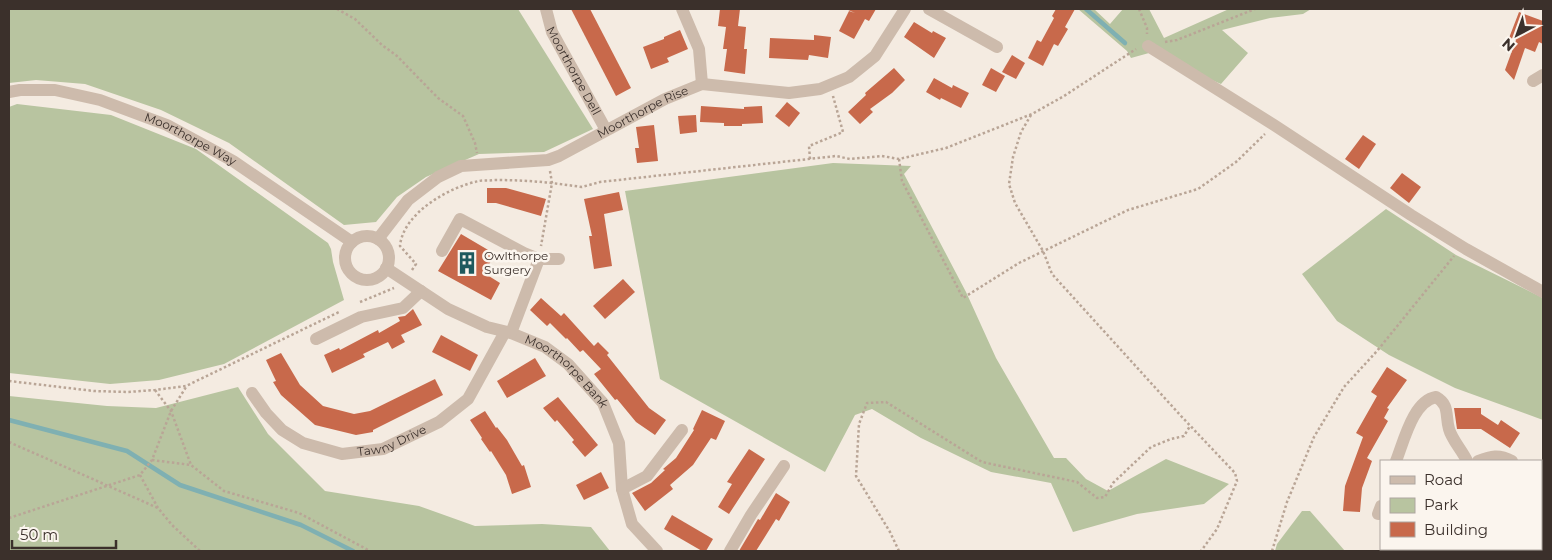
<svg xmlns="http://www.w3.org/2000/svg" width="1552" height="560" font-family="Montserrat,sans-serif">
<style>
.green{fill:#b8c4a0}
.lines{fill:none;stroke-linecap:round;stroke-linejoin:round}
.stream{stroke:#7fb0b2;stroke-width:4.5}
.building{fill:#c8694b}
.path{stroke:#b9a596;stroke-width:2.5;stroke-dasharray:2.5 2.5;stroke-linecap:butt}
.minor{stroke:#cdbbac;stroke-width:12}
.labels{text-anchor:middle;stroke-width:5;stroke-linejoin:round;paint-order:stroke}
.street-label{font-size:12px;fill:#3b302b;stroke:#fbf5ee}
.poi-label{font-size:12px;fill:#3b302b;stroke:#fbf5ee;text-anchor:start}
</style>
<rect width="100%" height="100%" fill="#f4ebe1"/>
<g class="green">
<path d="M9 9H518L593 129 544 152 479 154 426 177 397 197 376 222 344 225 229 143 161 110 85 84 36 80 9 83Z"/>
<path d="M1078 9H1094L1110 24 1123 9H1149L1164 38 1229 9H1311L1303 14 1270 18 1222 30 1248 53 1221 84 1149 53 1131 58 1127 51Z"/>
<path d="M17 104 111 115 196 149 328 243 331 249 333 262 344 300 224 364 159 380 110 384 9 373V107Z"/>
<path d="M833 163 911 166 904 174 966 292 996 358 1054 458H1066L1086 479 1108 491 1166 459 1229 484 1204 504 1137 514 1073 532 1051 483 991 472 921 438 872 409 855 415 825 472 660 379 625 191Z"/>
<path d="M1386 209 1456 255 1543 298V420L1455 388 1389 355 1337 321 1302 274Z"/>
<path d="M238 387 268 434 325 491 419 506 475 526 542 524 591 527 610 551H9V396L107 406 156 408Z"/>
<path d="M1302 511H1310L1345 551H1275L1277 544Z"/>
</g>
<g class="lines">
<g class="stream">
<path d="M1086 9 1125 43"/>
<path d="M9 420 127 451 180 485 301 525 353 551"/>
</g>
</g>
<g class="building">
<path d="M571 9H590L631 88 616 96Z"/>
<path d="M720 9H740L738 26 746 27 744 49H747L745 74 724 71 727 49H723L726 27 718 26Z"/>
<path d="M846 9H876L869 21 865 19 854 39 839 31 849 11 855 13Z"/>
<path d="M1056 9H1075L1065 27 1068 29 1058 46 1054 44 1043 66 1028 58 1037 40 1041 42 1054 18 1052 16Z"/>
<path d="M1519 12 1543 21V44L1539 42 1535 52 1525 48 1514 80 1505 70 1516 40 1509 38Z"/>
<path d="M914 22 932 33 933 31 946 38 934 58 904 37Z"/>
<path d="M680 30 688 49 667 58 669 62 651 69 643 47 664 39V37Z"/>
<path d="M814 35 831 37 828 58 809 55 808 60 769 58 770 38 814 40Z"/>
<path d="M1012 55 1025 63 1016 79 1002 72Z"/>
<path d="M894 68 905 80 892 93 870 109 873 112 860 124 848 112 866 95 865 93Z"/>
<path d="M991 68 1005 76 996 92 982 85Z"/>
<path d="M934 78 952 88 953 85 969 93 961 108 941 98 940 100 926 92Z"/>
<path d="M787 102 800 113 789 127 775 116Z"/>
<path d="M701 106 744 109V107L762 106 763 123 742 124V126H724V123L700 122Z"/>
<path d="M696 115 697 132 680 134 678 116Z"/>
<path d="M654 125 658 161 637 163 635 148H639L636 127Z"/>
<path d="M1363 135 1376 144 1359 169 1345 159Z"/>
<path d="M1402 173 1421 187 1409 203 1390 188Z"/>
<path d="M487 188H506L546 199 541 216 496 203H487Z"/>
<path d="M619 192 623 210 604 214 612 266 594 269 589 236H592L584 199Z"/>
<path d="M461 234 495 254 484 273 500 283 491 300 438 271Z"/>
<path d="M623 279 635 292 605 319 593 306Z"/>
<path d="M541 298 561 316 564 313 594 346 598 342 609 353 607 355 649 408 666 420 655 435 636 422 617 399 615 400 594 374 601 369 583 350 580 352 567 338 566 339 550 323 547 326 530 310Z"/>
<path d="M413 309 422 325 401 335 405 342 392 349 388 342 363 354 365 357 332 373 324 355 339 348 340 350 378 330 379 333 400 321 398 317 405 316Z"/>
<path d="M441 335 478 355 470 371 432 352Z"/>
<path d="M281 353 300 385 323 406 354 414 370 411 435 379 443 395 373 430V432L356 435 315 425 281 395 273 382 276 381 266 360Z"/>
<path d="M535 358 546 376 507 398 497 381Z"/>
<path d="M1387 367 1407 380 1387 408 1389 409 1384 418 1388 421 1367 458 1372 461 1362 488 1360 512 1343 511 1345 486 1363 437 1356 433 1377 396 1371 392Z"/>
<path d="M558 397 598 445 585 457 572 442 574 440 557 420 555 422 543 408Z"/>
<path d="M1454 408H1481V414L1498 425 1501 420 1520 433 1510 448 1481 429H1457Z"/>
<path d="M702 410 725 421 716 440 711 438 693 465 670 485 673 489 645 511 632 493 651 483 665 470 663 469 676 458 694 430 693 429Z"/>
<path d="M485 411 496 428 497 427 507 440 522 466 524 465 531 487 512 494 506 475 491 451 490 452 481 439 482 438 470 420Z"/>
<path d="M749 449 765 459 729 514 718 507 732 484 727 482Z"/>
<path d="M601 472 609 488 584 500 576 485Z"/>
<path d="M776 493 790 502 779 521 776 519 756 551H739L758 519 760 520Z"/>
<path d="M672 515 713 539 706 551H702L664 529Z"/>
</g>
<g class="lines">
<g class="path">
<path d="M337 9 355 19 382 45 397 56 438 98 463 116 475 143 477 153"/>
<path d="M1139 9 1147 28V34"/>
<path d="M1165 42 1177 40 1255 9"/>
<path d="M1031 115 1021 132 1013 157 1009 184 1015 203 1043 251 1052 274 1181 416 1235 473 1237 481 1217 529 1201 551"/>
<path d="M810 159 809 146 843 132 833 96"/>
<path d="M899 159 902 181 963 298 1019 263 1128 210 1198 189 1236 162 1265 134"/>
<path d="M550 171 552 183 582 187 600 182 836 156 850 159 882 156 899 159 946 148 1032 114 1064 96 1136 49"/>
<path d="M412 270 416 264 400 246C403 213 449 187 479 181 484 180 489 181 494 180 514 180 533 181 552 183L541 246"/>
<path d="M360 302 394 288"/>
<path d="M9 381 94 391 128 392 155 390 186 386 339 312"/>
<path d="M155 390 171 411 191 465"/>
<path d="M9 442 158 508"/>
<path d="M152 460 191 465 224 491 299 513 370 551"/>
<path d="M140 475 158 508 172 525 200 551"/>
<path d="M9 518 140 475 152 460 171 411 186 387"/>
<path d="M899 551 890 532 856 476 859 424 867 403 886 402 982 462 1077 482 1097 498 1105 497 1113 483 1151 447 1171 439 1184 436 1190 426"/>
<path d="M1272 551 1287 502 1314 437 1344 387 1377 351 1454 256"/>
</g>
<g class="minor">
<path id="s1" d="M546 9 552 32 606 130"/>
<path d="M682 9 699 49 702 84"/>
<path d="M929 9 997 47"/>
<path d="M1148 46 1274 125 1411 215 1466 249 1543 292"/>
<path d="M1533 81 1543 75"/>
<path id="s2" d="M9 92 20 90H55L100 100 167 125 233 161 352 242"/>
<circle cx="367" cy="258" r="22"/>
<path id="s3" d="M378 239 408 200 438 177 461 166 548 160 559 156 665 99 702 84 789 93 820 89 849 77 875 56 905 9"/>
<path d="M442 251 460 219 524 253 539 259"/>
<path id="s4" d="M386 268 448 309 487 327 511 333 545 347 568 364 603 403 619 443 622 489 632 524 657 551"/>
<path d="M511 333 539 259H559"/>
<path d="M316 339 361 317 403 308 421 291"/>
<path id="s5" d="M252 393 266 413 282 430 303 443 342 454 383 449 439 422 468 399 505 332"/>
<path d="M1396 461C1404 441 1413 401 1436 397 1450 405 1445 415 1449 429 1452 440 1462 450 1467 461"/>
<path d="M1478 461C1491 456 1499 454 1512 461"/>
<path d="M622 489 647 476 682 430"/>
<path d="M1378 514 1381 506"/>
<path d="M1505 549 1506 551"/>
<path d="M730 551 751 515 784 466"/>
</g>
</g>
<defs>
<symbol id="building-bare" viewBox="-9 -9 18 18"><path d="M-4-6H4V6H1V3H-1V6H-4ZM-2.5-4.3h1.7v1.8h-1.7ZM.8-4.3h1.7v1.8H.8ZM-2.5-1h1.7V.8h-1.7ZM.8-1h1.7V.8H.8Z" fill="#1f5a5e" stroke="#fbf5ee" stroke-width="2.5" paint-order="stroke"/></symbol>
</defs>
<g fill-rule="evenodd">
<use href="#building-bare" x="451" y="247" width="32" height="32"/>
</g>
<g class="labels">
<g class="street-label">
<text dy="4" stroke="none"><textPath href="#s1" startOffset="68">Moorthorpe Dell</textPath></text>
<text dy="4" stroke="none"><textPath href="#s3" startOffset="306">Moorthorpe Rise</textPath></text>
<text dy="4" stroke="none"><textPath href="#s2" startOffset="191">Moorthorpe Way</textPath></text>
<text dy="4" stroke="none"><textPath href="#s4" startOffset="211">Moorthorpe Bank</textPath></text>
<text dy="4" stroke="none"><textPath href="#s5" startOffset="165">Tawny Drive</textPath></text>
</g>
<g class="poi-label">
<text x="484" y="260">Owlthorpe<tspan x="484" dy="14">Surgery</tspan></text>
</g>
</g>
<rect width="1552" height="560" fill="none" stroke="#3b302b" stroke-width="20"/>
<rect x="1380" y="460" width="162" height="90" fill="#fbf5ee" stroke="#aea6a0"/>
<rect x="1390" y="476" width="25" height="8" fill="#cdbbac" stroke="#aea6a0"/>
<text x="1424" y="485" font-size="15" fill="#3b302b">Road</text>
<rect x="1390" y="498" width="25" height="15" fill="#b8c4a0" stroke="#aea6a0"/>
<text x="1424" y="510" font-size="15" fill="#3b302b">Park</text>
<rect x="1390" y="522" width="25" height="15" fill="#c8694b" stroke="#aea6a0"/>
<text x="1424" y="535" font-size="15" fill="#3b302b">Building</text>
<g transform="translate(1517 35) rotate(221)" stroke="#fbf5ee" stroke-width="4" paint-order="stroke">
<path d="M0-4L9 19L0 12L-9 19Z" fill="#3b302b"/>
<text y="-8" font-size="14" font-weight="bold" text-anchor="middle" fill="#3b302b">N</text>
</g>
<path d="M12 540v8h104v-8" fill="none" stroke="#3b302b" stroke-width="2.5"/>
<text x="20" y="540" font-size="15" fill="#3b302b" stroke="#fbf5ee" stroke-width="4" paint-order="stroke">50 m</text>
</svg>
